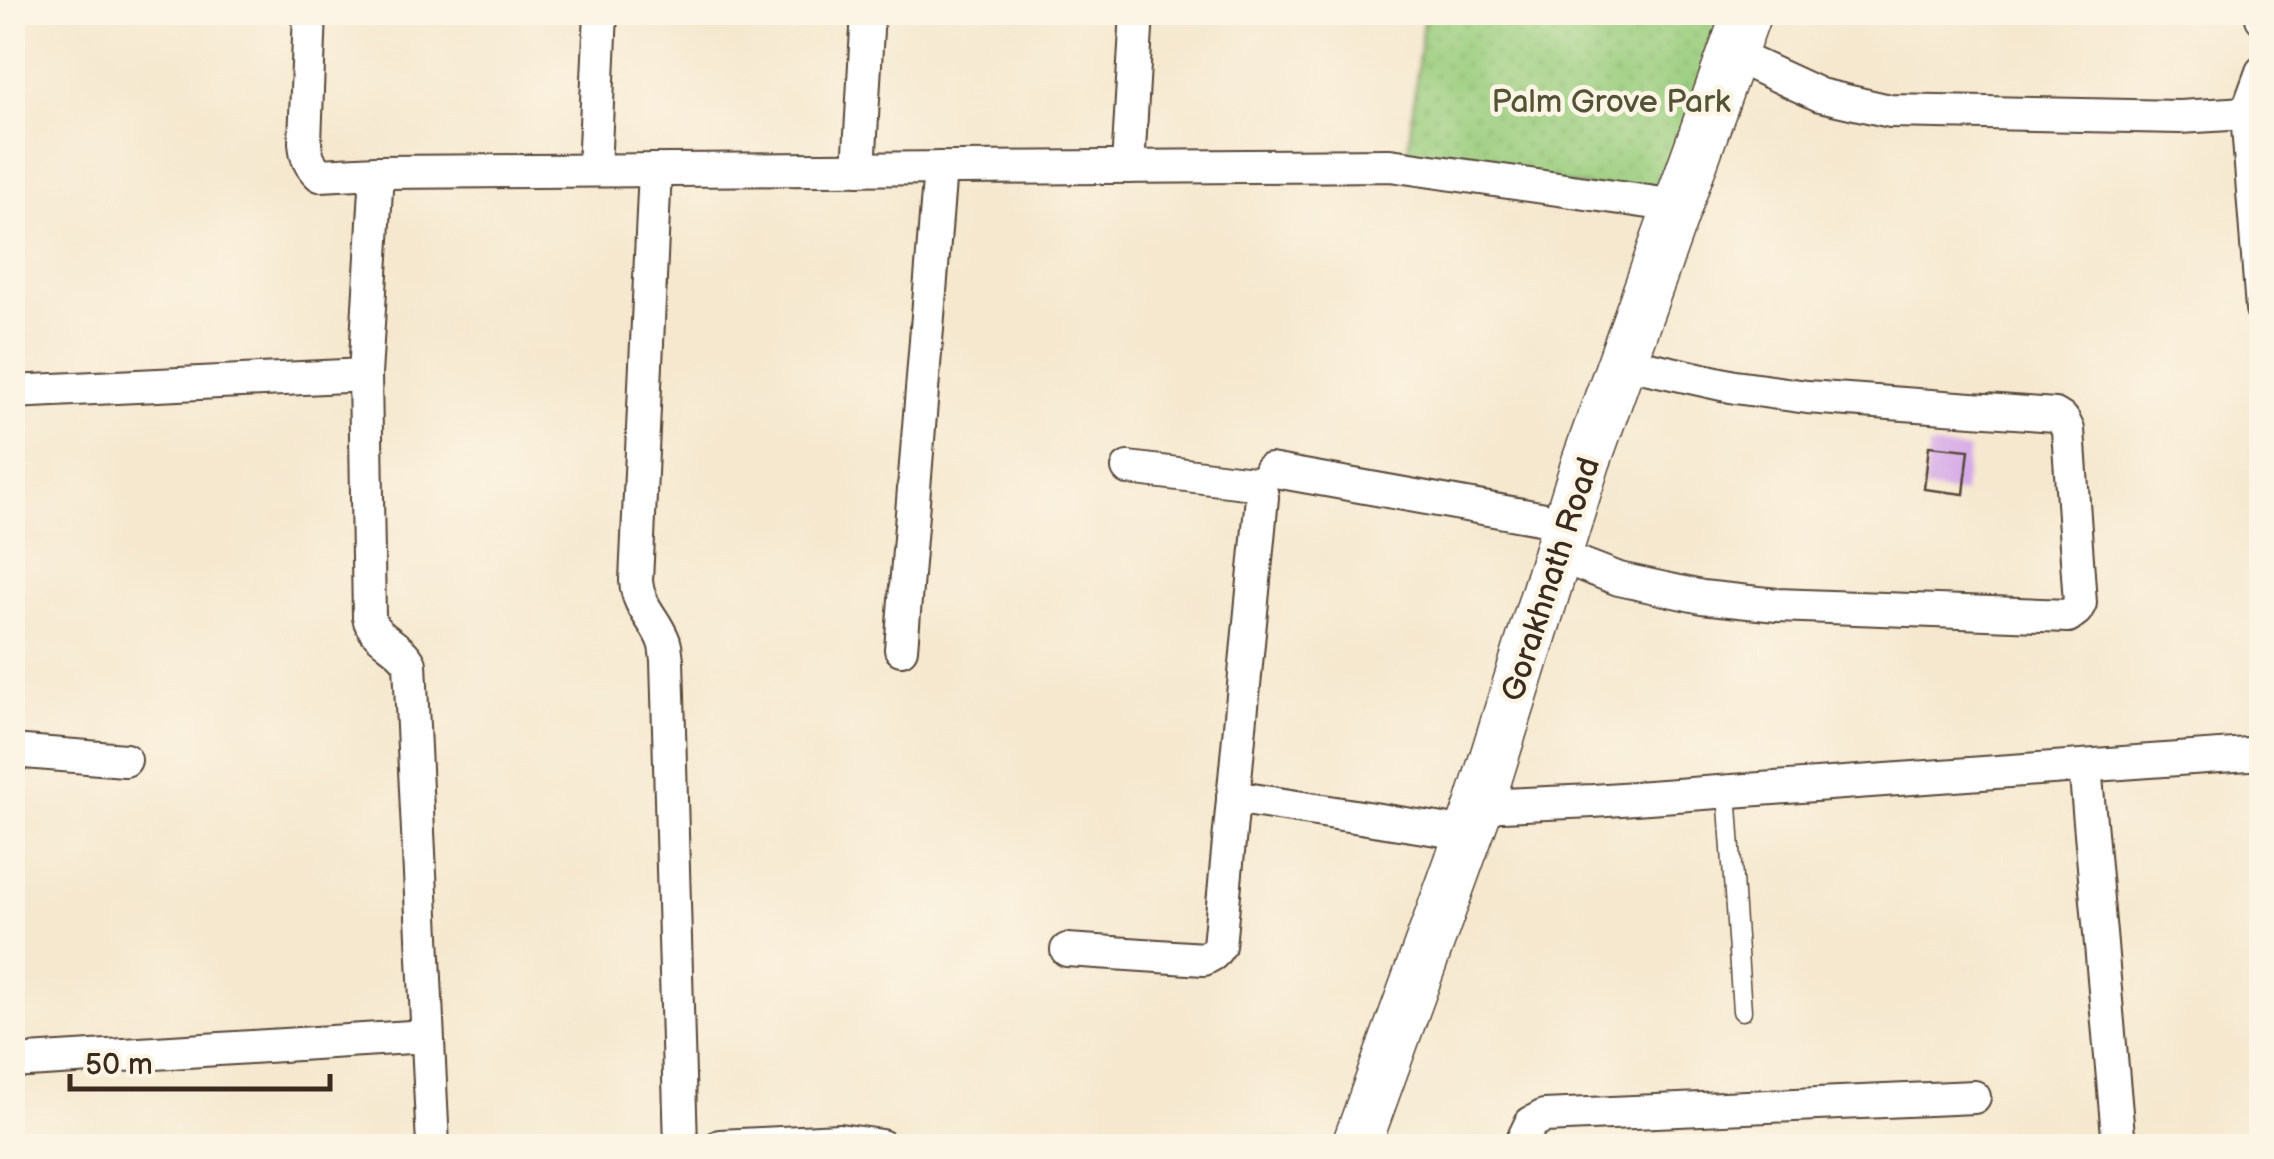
<svg xmlns="http://www.w3.org/2000/svg" width="2274" height="1159" font-family="'Balsamiq Sans',sans-serif">
<style>
.grass{fill:url(#grass-dots);stroke:#6a7c4e;stroke-width:2.5}
.building{fill:#d5a9e7}
.lines{fill:none;stroke-linecap:round;stroke-linejoin:round}
.service-casing{stroke:#574639;stroke-width:21}
.minor-casing{stroke:#574639;stroke-width:36}
.secondary-casing{stroke:#574639;stroke-width:51}
.service{stroke:#fff;stroke-width:18}
.minor{stroke:#fff;stroke-width:32}
.secondary{stroke:#fff;stroke-width:48}
.labels{text-anchor:middle;stroke-width:9;stroke-linejoin:round;paint-order:stroke}
.park-label{font-size:32px;fill:#535336;stroke:#fcf5e5}
.street-label{font-size:32px;fill:#3b2a1e;stroke:#fcf5e5}
</style>
<defs>
<pattern id="grass-dots" width="8" height="8" patternUnits="userSpaceOnUse" patternTransform="scale(2.5)"><rect width="8" height="8" fill="#9acd7e"/><path d="M2 2h.1M6 6h.1" fill="none" stroke="#86b06c" stroke-width="1.8" stroke-linecap="round"/></pattern>
</defs>
<rect width="100%" height="100%" fill="#fcf5e5"/>
<filter id="ink" filterUnits="userSpaceOnUse"><feTurbulence type="fractalNoise" baseFrequency=".01" numOctaves="2"/><feDisplacementMap in="SourceGraphic" scale="20" xChannelSelector="R" yChannelSelector="G"/><feConvolveMatrix kernelMatrix="1 2 1 2 8 2 1 2 1" color-interpolation-filters="sRGB"/></filter>
<filter id="wash" filterUnits="userSpaceOnUse"><feTurbulence type="fractalNoise" baseFrequency=".0048" numOctaves="4" result="noise"/><feDisplacementMap in="SourceGraphic" scale="40" xChannelSelector="R" yChannelSelector="G"/><feGaussianBlur stdDeviation="2.25" result="paint"/><feColorMatrix in="noise" values="0 0 0 0 0 0 0 0 0 0 0 0 0 0 0 0 0 1.4 0 .05"/><feComposite in="paint" operator="in"/></filter>
<g filter="url(#wash)">
<rect width="100%" height="100%" fill="#f5e8cf"/>
<g class="grass">
<path d="M1424 13H1742L1674 200 1407 159Z"/>
<path d="M1245 1136 1315 1146H1078V1145Z"/>
</g>
<g id="blocks">
<path class="building" d="M1929 446 1969 450 1964 494 1924 489Z"/>
</g>
</g>
<g filter="url(#ink)">
<use href="#blocks" fill-opacity="0" stroke="#574639" stroke-width="2.5"/>
<g class="lines">
<defs>
<path id="service" d="M1727 791 1742 1011"/>
<g id="minor">
<path d="M310 12 305 142C306 156 309 165 320 175L377 172 1390 165 1677 206"/>
<path d="M2261 12 2262 18"/>
<path d="M1731 54 1820 95 1890 111 2180 117 2262 112"/>
<path d="M2262 72 2247 113 2262 309"/>
<path d="M1128 167 1137 12"/>
<path d="M859 169 868 12"/>
<path d="M594 170 601 12"/>
<path d="M655 170 636 581C638 608 656 619 664 642 666 648 666 654 667 660L681 1146"/>
<path d="M377 172 365 375 369 617C373 639 400 644 410 664L433 1146"/>
<path d="M12 392 365 375"/>
<path d="M1270 470 1567 523"/>
<path d="M1557 555 1619 579 1702 597 1777 605 2068 616 2076 610 2080 603 2068 430 2063 420 2055 415 1807 397 1735 387 1622 362"/>
<path d="M901 649 940 168"/>
<path d="M12 751 125 760"/>
<path d="M2085 766 2119 1146"/>
<path d="M1233 797 1469 834"/>
<path d="M1479 806 1593 801 2262 753"/>
<path d="M1067 950 1204 959 1213 954 1219 946 1262 497 1260 488 1253 483 1128 468"/>
<path d="M12 1062 427 1036"/>
<path d="M720 1146 839 1140 881 1146"/>
<path d="M1520 1146 1531 1123 1544 1116 1974 1097"/>
</g>
<path id="secondary" d="M1356 1146 1479 806 1586 462 1747 12"/>
</defs>
<use href="#service" class="service-casing"/>
<use href="#minor" class="minor-casing"/>
<use href="#secondary" class="secondary-casing"/>
<use href="#service" class="service"/>
<use href="#minor" class="minor"/>
<use href="#secondary" class="secondary"/>
</g>
</g>
<g class="labels">
<g class="park-label">
<text x="1611" y="112">Palm Grove Park</text>
</g>
<g class="street-label">
<text transform="translate(1550 579) rotate(-72)" y="11">Gorakhnath Road</text>
</g>
</g>
<rect width="2274" height="1159" fill="none" stroke="#fcf5e5" stroke-width="50"/>
<path d="M70 1074v15h260v-15" fill="none" stroke="#3b2a1e" stroke-width="5"/>
<text x="85" y="1074" font-size="30" fill="#3b2a1e" stroke="#fcf5e5" stroke-width="8" paint-order="stroke">50 m</text>
</svg>
